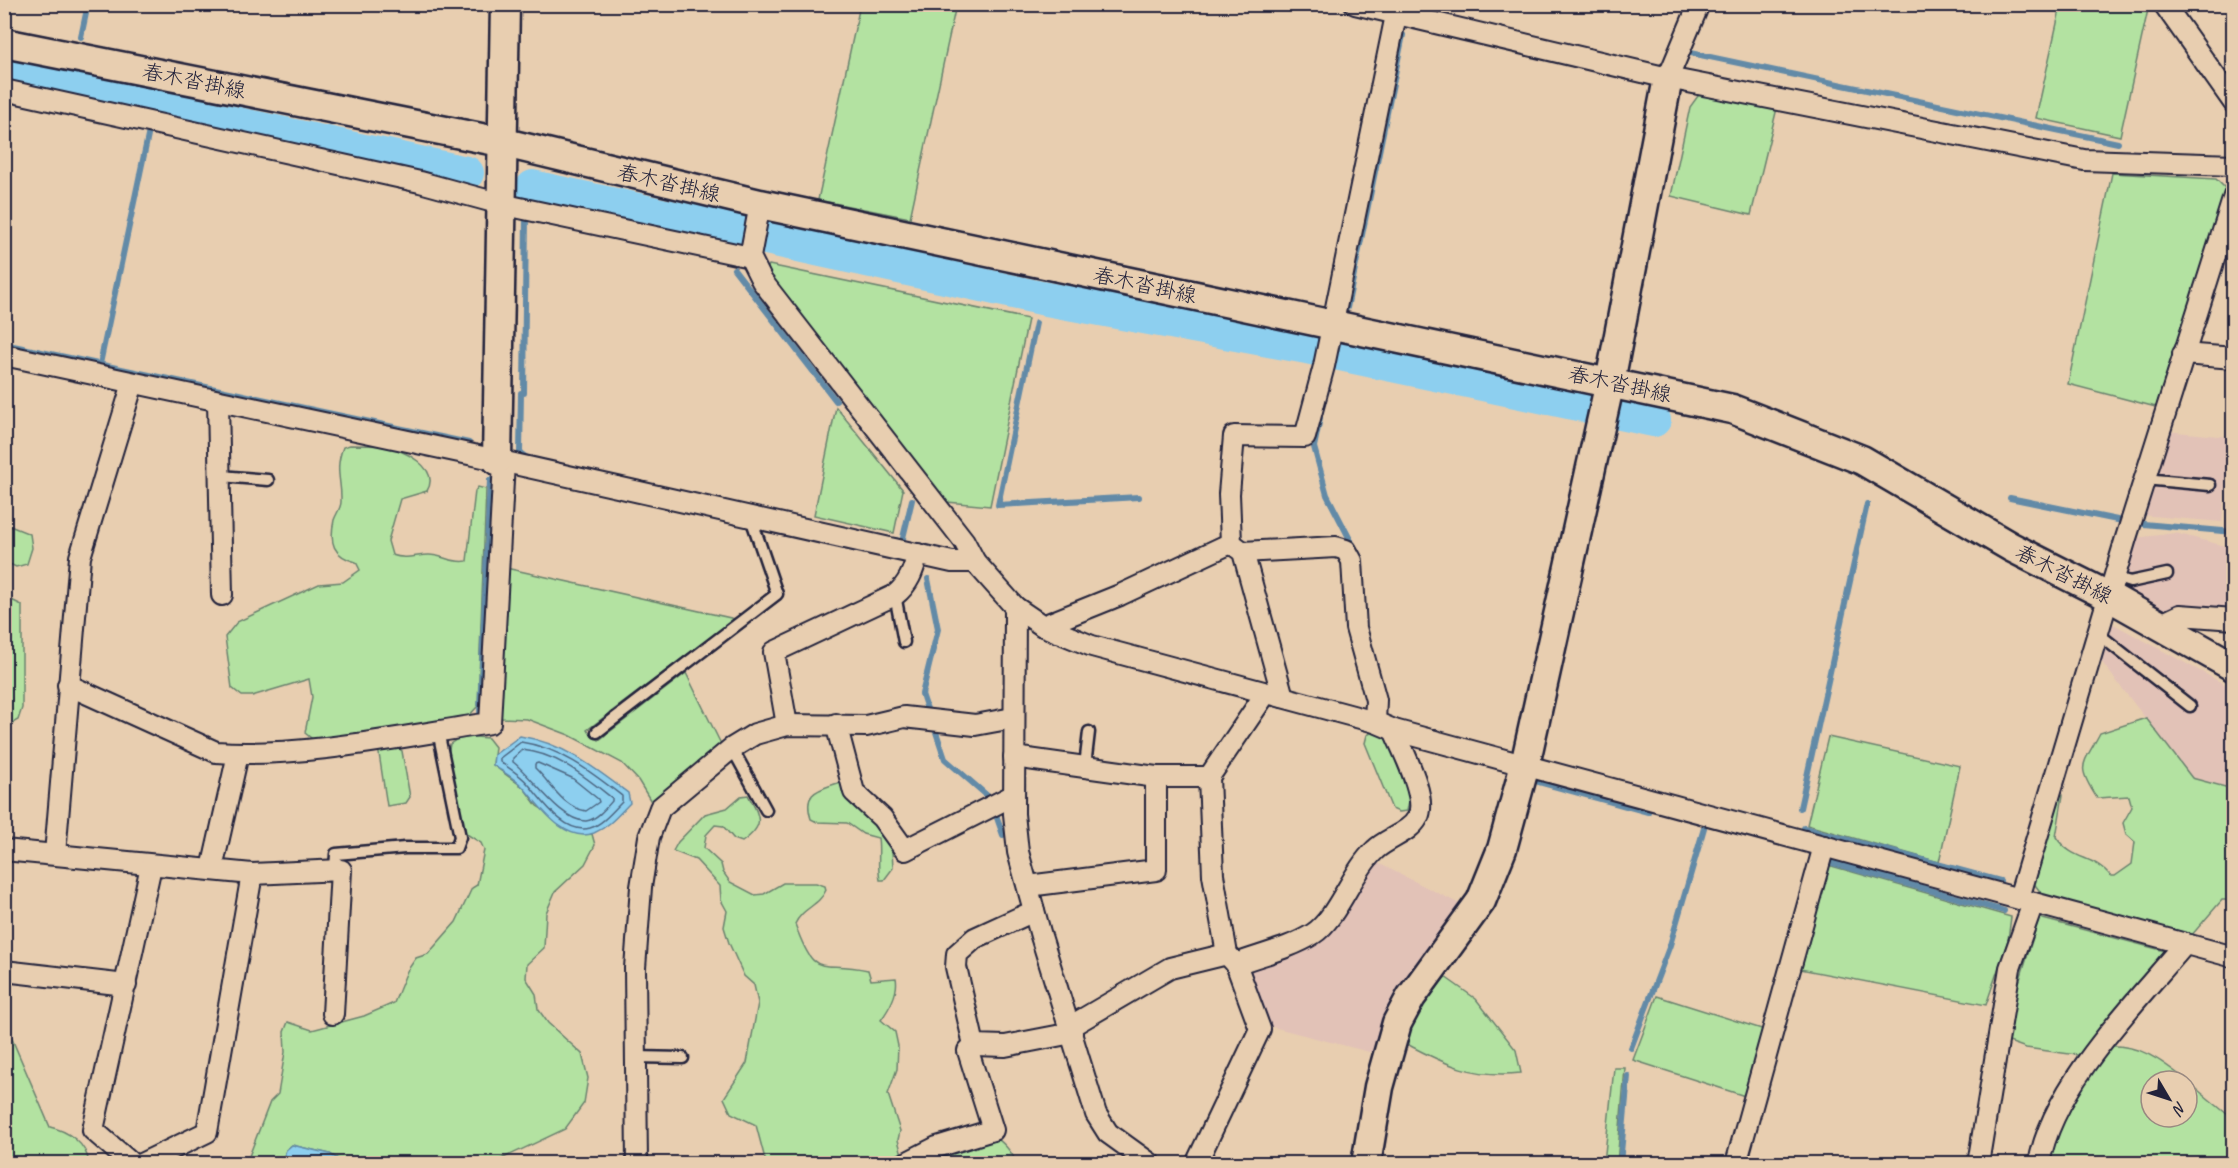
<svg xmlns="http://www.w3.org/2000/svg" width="2238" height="1168" font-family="Caveat,'Klee One',sans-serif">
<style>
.built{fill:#e2c2b7}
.green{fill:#b3e2a1;stroke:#6a826e;stroke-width:1.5}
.water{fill:#8dcfef;stroke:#628aa7;stroke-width:1.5}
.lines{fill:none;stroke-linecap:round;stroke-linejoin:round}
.shore{stroke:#4d6783;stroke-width:1.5}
.stream{stroke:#628aa7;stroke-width:6}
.river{stroke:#8dcfef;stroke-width:34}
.lane-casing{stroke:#22223b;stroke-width:15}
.street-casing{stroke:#22223b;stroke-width:24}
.secondary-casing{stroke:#22223b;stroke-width:33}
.lane{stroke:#e8ceb0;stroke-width:10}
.street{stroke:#e8ceb0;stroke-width:20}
.secondary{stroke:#e8ceb0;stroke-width:28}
.labels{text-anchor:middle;stroke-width:4.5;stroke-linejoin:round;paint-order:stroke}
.street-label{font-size:21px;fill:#22223b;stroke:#e8ceb0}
</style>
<rect width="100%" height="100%" fill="#e8ceb0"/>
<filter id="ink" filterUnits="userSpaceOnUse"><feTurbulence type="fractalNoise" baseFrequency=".0167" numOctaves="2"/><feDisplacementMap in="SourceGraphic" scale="12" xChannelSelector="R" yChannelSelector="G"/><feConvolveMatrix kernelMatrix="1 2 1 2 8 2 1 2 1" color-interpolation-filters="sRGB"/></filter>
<g filter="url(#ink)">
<g class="built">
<path d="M2165 431 2230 437 2222 522 2140 515Z"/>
<path d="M2175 533 2233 548V617L2160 610 2120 586 2135 538Z"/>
<path d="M2108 621 2233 689V789L2192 778 2097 656Z"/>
<path d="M1374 861 1464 906 1377 1054 1265 1025 1246 969 1317 943Z"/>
</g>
<g class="green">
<path d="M860 5H956L910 218 818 200Z"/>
<path d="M2061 5H2149L2120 136 2036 118Z"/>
<path d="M1703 89 1778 104 1751 215 1671 196 1690 107Z"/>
<path d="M2112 173 2216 179 2226 189 2156 407 2068 384Z"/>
<path d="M769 265 1028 319 990 506 947 502 876 416 766 272Z"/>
<path d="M836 407 903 490 894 533 814 515Z"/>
<path d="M350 445C361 445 372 445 383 446 403 449 441 468 427 491L400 499 388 541 392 555C406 560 415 555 429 555 442 555 453 564 467 561L475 491 478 487 486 489 478 706 462 723 316 742 305 733 312 697 309 679 252 696H242L232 688 225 637 237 622 319 584 343 582 360 570 356 562C333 556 329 543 334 520 336 514 341 508 341 502 342 480 334 471 343 447Z"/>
<path d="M5 524 30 534 32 548 27 564 16 567 5 562Z"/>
<path d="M506 568 735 619 587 730 599 740 686 673 721 744 655 808 638 780 622 763 569 735 527 719 500 718 496 713Z"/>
<path d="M5 597 22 605V708L18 720 5 727Z"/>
<path d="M2146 718 2192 778 2233 789V900H2222L2191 936 2045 898 2032 881 2059 794 2063 795 2056 837C2072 861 2094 855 2111 876H2115L2132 864 2135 842 2126 834 2123 823 2132 807 2129 796 2097 798C2075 764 2083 766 2100 733Z"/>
<path d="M1377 730 1386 736 1410 796 1407 811 1399 812 1392 809 1365 743 1367 735Z"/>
<path d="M462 736 488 738 495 747 493 765 524 788 537 806 583 834H592L595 845 585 864 555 892 546 913 544 948 527 964 526 978 536 994 538 1009 548 1023 582 1054 588 1078 584 1103 565 1129 493 1163H343L330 1154 292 1145 286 1150 282 1163 246 1164 270 1102 278 1094 285 1052 284 1032 288 1022 312 1030 364 1016 394 1003 407 971 416 958 428 954 456 922 472 888 477 885 484 850 481 843 465 833 448 755 450 744Z"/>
<path d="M1828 737 1960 766 1939 862 1807 825Z"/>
<path d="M395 746 402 751 410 797 406 803 387 806 378 747Z"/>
<path d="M843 781 898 848 892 851 893 868 884 880H880C877 866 880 852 878 838L863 834 847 823 817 822 811 819C802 790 820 790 843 781Z"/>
<path d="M748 795C760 817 766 825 742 842L734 839 723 826 715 825 706 835 704 848 721 864 723 872 730 882 755 895 764 894 783 883H816L825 886 826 890C819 906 802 908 795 924 816 982 818 959 868 970L871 980 896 978C899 993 889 1009 881 1020L895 1032 898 1046 897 1069 888 1094 900 1131 898 1140 903 1158 893 1164 766 1163 756 1125 731 1113 724 1098 747 1063 758 1003 754 985 744 976 729 943 724 927 727 911 721 900 720 886 696 860 673 851 678 842 705 814 727 808 741 796Z"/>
<path d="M1828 865 2011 917 2008 940 1986 1005 1800 969Z"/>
<path d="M2039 918 2165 951 2167 958 2084 1056 2026 1048 2009 1042 2016 992Z"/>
<path d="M1445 977 1476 999 1516 1050 1521 1073C1474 1078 1446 1065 1405 1043L1408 1027Z"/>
<path d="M1657 996 1765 1030 1748 1097 1633 1060Z"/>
<path d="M5 1031 9 1032 50 1127C68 1131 86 1143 89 1163H5Z"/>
<path d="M2105 1046C2140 1044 2161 1060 2187 1081H2151V1117H2187V1081L2233 1119V1163L2045 1164 2061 1118Z"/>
<path d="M1614 1068H1625L1617 1163H1604Z"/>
<path d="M992 1136C1002 1140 1013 1153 1016 1163L919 1164Z"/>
</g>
<g class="water">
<path d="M520 736C563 743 594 767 628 793L630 803C619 814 609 827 594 833 564 844 539 805 523 787 514 778 503 772 493 765L494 755Z"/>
<path d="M292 1145 330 1154 343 1162 282 1163 286 1150Z"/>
</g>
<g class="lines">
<g class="shore">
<path d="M521 742C561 748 591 772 622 796V802C613 811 603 824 590 828 565 835 542 800 529 785 521 775 510 769 500 762V758Z"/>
<path d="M522 750C557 753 585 777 612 798V801C606 808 596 820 586 821 561 822 532 776 513 762V758Z"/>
<path d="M538 763 572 778 598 799 599 802 586 811C562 807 551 783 535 768V764Z"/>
</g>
<g class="stream">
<path d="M81 37 88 4"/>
<path d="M1691 53 2118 143"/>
<path d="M68 88 70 80"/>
<path d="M526 216 524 393H521L520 453 527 458"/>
<path d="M669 217 690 234"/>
<path d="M734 269 836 401"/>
<path d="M1347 308 1403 35"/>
<path d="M1036 323 998 505 1139 497"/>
<path d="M4 344 469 443"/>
<path d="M100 364 149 131"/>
<path d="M1335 365 1340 340"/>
<path d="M1320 418 1314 447 1327 495 1355 549"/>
<path d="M2010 498 2132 523 2234 532"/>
<path d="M895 540 902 542 912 500"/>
<path d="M928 579 938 629 922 694 928 712"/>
<path d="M480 713 490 480"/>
<path d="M935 729 945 759 991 799"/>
<path d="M1539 782 1648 812"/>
<path d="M1800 808 1867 504"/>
<path d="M995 812 1003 835"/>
<path d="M1804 828 2000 881"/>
<path d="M1833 863 2004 911"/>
<path d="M1631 1048 1670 945 1704 828"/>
<path d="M1620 1164 1628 1076"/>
</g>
<g class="river">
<path d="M4 74 467 173"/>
<path d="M533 187 1041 298 1307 347 1654 420"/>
</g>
<defs>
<g id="lane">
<path d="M221 476 268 480"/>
<path d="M2144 479 2210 485"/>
<path d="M2114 577 2130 582 2167 574"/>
<path d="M895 595 904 642"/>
<path d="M2097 633 2190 706"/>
<path d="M597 732 777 594 751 518"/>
<path d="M732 748 766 810"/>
<path d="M1085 766 1089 732"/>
<path d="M335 869 336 854 405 848H456L460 837 438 731"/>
<path d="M636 1057 683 1058"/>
</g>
<g id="street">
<path d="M1355 4 1668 78 2084 160 2234 165"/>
<path d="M2164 4 2234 103"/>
<path d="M1668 78 1699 4"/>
<path d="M4 90 420 182 501 204 750 257"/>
<path d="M760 204 750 257 762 281 964 541 975 562 1015 607 1043 626 1092 646 1375 722 1394 730 2234 957"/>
<path d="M2183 354 2234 358"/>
<path d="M4 355 497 460 952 562H975"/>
<path d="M218 401 222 595"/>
<path d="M1243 552 1336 547 1346 550 1352 561 1356 628 1376 700 1375 722"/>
<path d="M1015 607 1014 814 1018 852 1041 936 1096 1114 1108 1133 1151 1164"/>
<path d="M2159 625 2180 615 2234 619"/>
<path d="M1043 626 1120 595 1231 543"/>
<path d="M68 685 216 752C301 758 405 736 490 723L504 462"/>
<path d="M1283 697 1243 552 1231 543 1229 494 1234 436 1305 437 1324 366 1396 15"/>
<path d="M836 724 854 792 882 818 905 850 1014 795"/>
<path d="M787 725 774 652 895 595C909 584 913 571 918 554"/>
<path d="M1014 757 1156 777H1209"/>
<path d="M4 850 252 874 341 870 333 1014"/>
<path d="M55 854 80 557 133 383"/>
<path d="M212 869 238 754"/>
<path d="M1028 886 1156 870V777"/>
<path d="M2019 898 2126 538 2234 196"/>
<path d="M1034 911 975 938 957 954 956 967 974 1045 1005 1046 1072 1033"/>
<path d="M1236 964C1260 955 1291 948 1313 934 1338 918 1352 871 1375 850 1387 838 1410 833 1418 817 1428 797 1402 750 1394 730"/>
<path d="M4 971 126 985"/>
<path d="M1071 1026 1170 968 1227 954"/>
<path d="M132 1164 93 1130 151 866"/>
<path d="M141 1164 207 1132 252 874"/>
<path d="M637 1164 635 968 641 887 649 837 660 808 732 748 755 734 787 725 866 726 904 717 975 725 1013 718"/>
<path d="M904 1164 937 1147 993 1130 968 1051 974 1045"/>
<path d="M1196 1164 1260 1029 1236 964 1227 954 1213 875 1209 777 1266 693"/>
<path d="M1736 1164 1824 846"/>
<path d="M1978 1164 2010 968 2033 903"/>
<path d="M2039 1164C2052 1086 2136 1002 2185 944"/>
</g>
<g id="secondary">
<path d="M4 43 501 142 760 204 1732 409 1862 460 2011 547 2108 596 2234 667"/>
<path d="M497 460 505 4"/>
<path d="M1366 1164 1379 1087 1397 1023 1411 997 1481 901 1502 849 1525 765 1610 382 1668 78"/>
</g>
</defs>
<use href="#lane" class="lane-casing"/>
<use href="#street" class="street-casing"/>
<use href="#secondary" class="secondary-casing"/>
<use href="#lane" class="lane"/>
<use href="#street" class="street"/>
<use href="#secondary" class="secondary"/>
</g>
</g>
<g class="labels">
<g class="street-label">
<text transform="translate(194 81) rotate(11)" y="7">春木沓掛線</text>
<text transform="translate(669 183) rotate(13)" y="7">春木沓掛線</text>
<text transform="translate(1145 285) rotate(12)" y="7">春木沓掛線</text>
<text transform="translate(1620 384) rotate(12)" y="7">春木沓掛線</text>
<text transform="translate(2064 574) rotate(27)" y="7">春木沓掛線</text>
</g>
</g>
<rect width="2238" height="1168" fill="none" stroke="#e8ceb0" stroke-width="24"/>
<rect x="12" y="12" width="2214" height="1144" fill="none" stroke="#22223b" stroke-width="2" filter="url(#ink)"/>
<g transform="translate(2169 1099) rotate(129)"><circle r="28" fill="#e8ceb0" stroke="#998981" stroke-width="1.5"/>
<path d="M0-4.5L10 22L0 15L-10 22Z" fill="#22223b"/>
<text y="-9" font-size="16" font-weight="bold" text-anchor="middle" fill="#22223b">N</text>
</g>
</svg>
